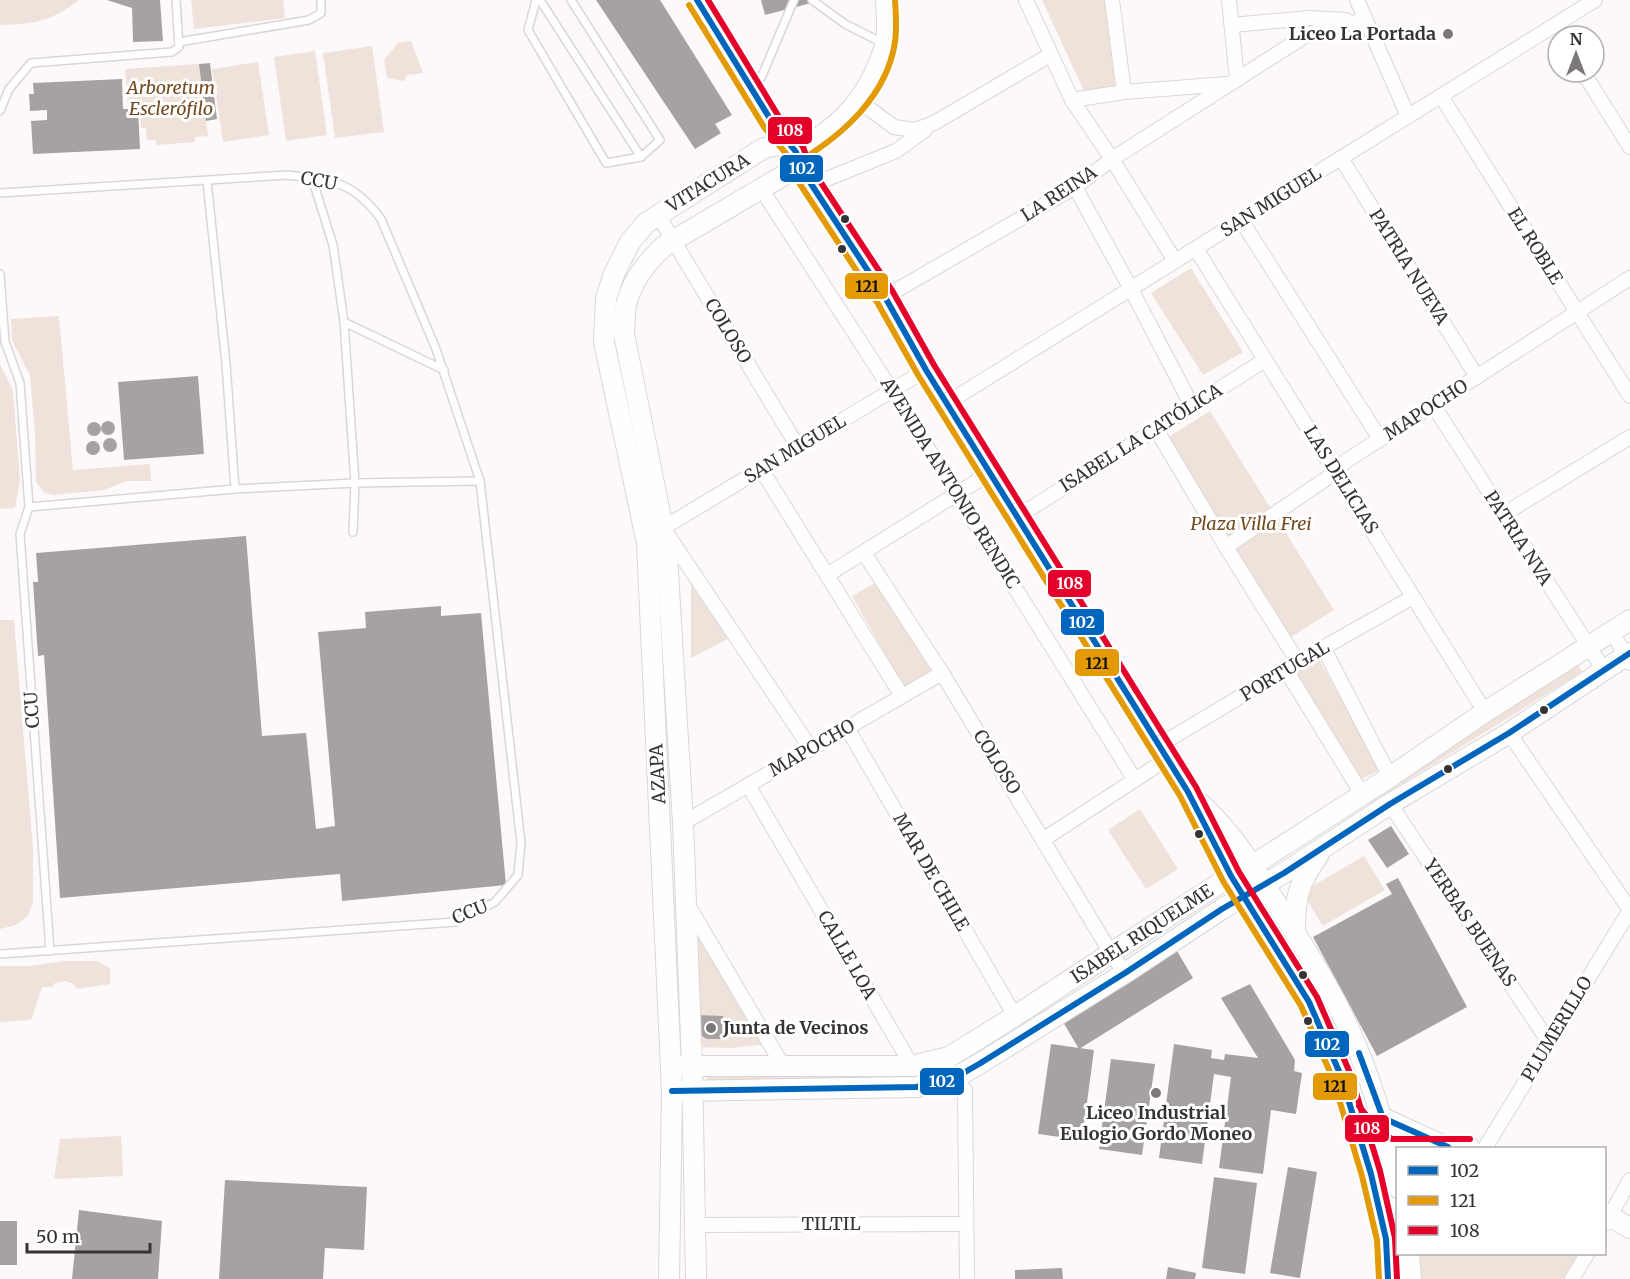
<svg xmlns="http://www.w3.org/2000/svg" width="1630" height="1279" font-family="Merriweather,serif">
<style>
.green{fill:#efe2da}
.building{fill:#a6a2a2}
.lines{fill:none;stroke-linecap:round;stroke-linejoin:round}
.lane-casing{stroke:#dad6d7;stroke-width:10}
.street-casing{stroke:#dad6d7;stroke-width:16}
.secondary-casing{stroke:#dad6d7;stroke-width:22}
.lane{stroke:#fffefe;stroke-width:7}
.street{stroke:#fffefe;stroke-width:14}
.secondary{stroke:#fffefe;stroke-width:20}
.bus-1-casing{stroke:#fff;stroke-width:10}
.bus-2-casing{stroke:#fff;stroke-width:10}
.bus-3-casing{stroke:#fff;stroke-width:10}
.bus-1{stroke:#0065bd;stroke-width:6}
.bus-2{stroke:#e49a05;stroke-width:6}
.bus-3{stroke:#e4002b;stroke-width:6}
.poi-dot{fill:#7c787a;stroke:#fff;stroke-width:2}
.bus-dot{fill:#373234;stroke:#fff;stroke-width:2}
.labels{text-anchor:middle;stroke-width:6;stroke-linejoin:round;paint-order:stroke}
.poi-label{font-size:18px;font-weight:bold;fill:#373234;stroke:#fff;text-anchor:end}
.park-label{font-size:18px;font-style:italic;fill:#72481e;stroke:#fff}
.street-label{font-size:18px;fill:#373234;stroke:#fff}
.line-badge{stroke:#fff;stroke-width:2}
.badge-label{font-size:16px;text-anchor:middle;font-weight:bold;fill:#fff}
.pale-badge-label{font-size:16px;text-anchor:middle;font-weight:bold;fill:#111}
</style>
<rect width="100%" height="100%" fill="#fdf9fb"/>
<g class="green">
<path d="M0 0H79C53 20 36 24 3 25L0 24Z"/>
<path d="M191 0H283L285 18 194 29Z"/>
<path d="M1042 0H1107L1115 87 1084 91Z"/>
<path d="M411 41 423 73 407 75 404 81 387 78 384 60 398 43Z"/>
<path d="M372 46 384 132 335 138 323 53Z"/>
<path d="M315 51 327 135 286 141 274 57Z"/>
<path d="M258 62 269 135 223 142 212 69Z"/>
<path d="M199 64 208 136 195 137V142L157 145 156 140H147L146 128H141L140 106 128 107 125 69Z"/>
<path d="M1191 268 1243 352 1203 375 1151 293Z"/>
<path d="M59 316 73 470 150 464 151 481H127L104 490 54 495 45 493 36 482 35 433 30 375 12 341 11 319Z"/>
<path d="M0 364 13 391 20 480 15 508 0 509Z"/>
<path d="M1210 411 1334 610 1291 637 1167 438Z"/>
<path d="M877 582 933 669 905 688 852 596Z"/>
<path d="M691 584 728 639 691 658Z"/>
<path d="M0 620H14L33 848V902L28 916 16 925 0 929Z"/>
<path d="M1318 658 1381 769 1362 779 1292 674Z"/>
<path d="M1578 664 1582 672 1366 806 1376 791Z"/>
<path d="M1140 809 1178 869 1146 889 1108 830Z"/>
<path d="M1364 856 1385 890 1323 926 1302 892Z"/>
<path d="M693 927 768 1044 732 1048 695 1047Z"/>
<path d="M64 961H97L110 968V984L77 989C71 980 65 980 55 983L52 987H42L31 1020 0 1022V966H29Z"/>
<path d="M900 1075 901 1083 707 1084V1076Z"/>
<path d="M121 1136 123 1176 54 1179 60 1139Z"/>
<path d="M1416 1254H1579L1563 1279H1419Z"/>
</g>
<g class="building">
<path d="M107 0H160L163 41 133 42 132 8Z"/>
<path d="M596 0H660L732 115 715 124 721 133 695 149Z"/>
<path d="M761 0H818L819 1 765 15Z"/>
<path d="M210 63 217 119 206 121 199 64Z"/>
<path d="M122 79 123 109H138L140 149 33 154 31 121 47 120V110L30 111 29 94H34L33 83Z"/>
<path d="M198 376 204 454 124 460 118 382Z"/>
<circle cx="108" cy="428" r="7"/>
<circle cx="94" cy="429" r="7"/>
<circle cx="110" cy="445" r="7"/>
<circle cx="93" cy="448" r="7"/>
<path d="M246 536 262 736 306 733 316 829 335 826 318 632 366 628 365 612 441 606V616L481 613 506 885 342 901 340 874 60 898 44 655 38 656 33 582H38L36 553Z"/>
<path d="M1391 826 1409 854 1387 868 1368 840Z"/>
<path d="M1398 878 1467 1007 1377 1056 1313 937 1392 894 1386 884Z"/>
<path d="M1177 951 1193 978 1079 1049 1063 1022Z"/>
<path d="M1250 984 1295 1060 1294 1071 1302 1073 1296 1114 1271 1110 1263 1174 1219 1168 1231 1077 1214 1074 1202 1164 1159 1158 1174 1044 1212 1050 1211 1058 1224 1060 1225 1054 1258 1058 1221 998Z"/>
<path d="M697 1015 723 1016 724 1039H707L702 1036 698 1032Z"/>
<path d="M1051 1044 1094 1050 1082 1140 1038 1134Z"/>
<path d="M1111 1059 1155 1064 1142 1155 1099 1149Z"/>
<path d="M1288 1167 1317 1172 1300 1278 1270 1273Z"/>
<path d="M1214 1177 1257 1183 1245 1274 1202 1268Z"/>
<path d="M225 1180 367 1187 364 1250 325 1248 323 1279H219Z"/>
<path d="M79 1210 162 1221 158 1279H72Z"/>
<rect x="0" y="1221" width="17" height="44"/>
<path d="M1168 1267 1196 1273 1195 1279H1166Z"/>
<path d="M1062 1268 1063 1279H1015V1270Z"/>
</g>
<g class="lines">
<defs>
<g id="lane">
<path d="M536 0 528 30 606 163 641 157 540 0"/>
<path d="M571 0 660 140 641 157"/>
<path d="M812 0 845 24 883 43"/>
<path d="M179 42 309 20 321 13V0"/>
<path d="M753 86 761 78 794 0"/>
<path d="M0 111 9 89 31 63 172 52 179 47 176 0"/>
<path d="M312 178 333 245 344 322 355 483 353 532"/>
<path d="M207 181 226 364 235 489"/>
<path d="M0 193 287 175C332 180 353 181 381 219L436 349 480 481 521 843 518 875 495 902 456 922 0 954"/>
<path d="M0 274 5 342 20 383 29 507 20 534 50 951"/>
<path d="M344 322 444 370"/>
<path d="M29 507 235 489 355 483 480 481"/>
</g>
<g id="street">
<path d="M1026 0 1072 100 1112 159 1175 261"/>
<path d="M1112 0 1124 92"/>
<path d="M1229 0 1237 80"/>
<path d="M1357 0 1408 116"/>
<path d="M1232 25 1309 18 1346 20"/>
<path d="M1583 72 1630 147"/>
<path d="M1441 96 1630 396"/>
<path d="M1072 100 1124 92 1227 84"/>
<path d="M859 101 894 127 915 130 934 123 1050 55"/>
<path d="M1341 158 1477 377"/>
<path d="M812 185 896 151 925 130"/>
<path d="M1075 187 1131 289 1192 406"/>
<path d="M761 190 764 193 892 391 1135 780"/>
<path d="M658 215 798 447"/>
<path d="M1241 220 1380 439"/>
<path d="M1196 249 1485 712"/>
<path d="M885 297 1075 187 1112 159 1305 36 1324 29 1366 20"/>
<path d="M947 403 1595 0"/>
<path d="M1433 405 1604 670"/>
<path d="M1156 429 1226 547 1298 662"/>
<path d="M761 469 902 696"/>
<path d="M1504 514 1630 437"/>
<path d="M1017 517 1265 360"/>
<path d="M1226 547 1336 472 1343 463 1630 278"/>
<path d="M864 553 942 673 1111 953 1125 973"/>
<path d="M827 575 990 473"/>
<path d="M1612 632 1630 663"/>
<path d="M1323 647 1390 777"/>
<path d="M1286 670 1362 794"/>
<path d="M847 728 1015 1016"/>
<path d="M1509 733 1630 910"/>
<path d="M1158 746 1298 662 1413 597"/>
<path d="M811 749 663 528 926 370"/>
<path d="M748 785 912 1066 953 1079 965 1090 967 1279"/>
<path d="M1390 804 1549 1042"/>
<path d="M683 823 942 673"/>
<path d="M1044 839 1167 759"/>
<path d="M688 905 783 1066"/>
<path d="M1485 1148 1630 910"/>
<path d="M1606 1223 1630 1180"/>
<path d="M696 1225 966 1224"/>
<path d="M1572 1279 1587 1254"/>
</g>
<g id="secondary">
<path d="M697 0 772 122 796 152 802 170 885 297 926 370 1188 792 1231 876 1309 1002 1341 1076 1371 1174 1386 1239 1388 1279"/>
<path d="M796 152C836 129 864 104 880 60 882 54 885 48 886 42 888 28 887 14 886 0"/>
<path d="M1193 797C1225 824 1248 858 1270 893 1301 943 1335 992 1357 1048 1376 1093 1388 1139 1398 1188"/>
<path d="M1295 931C1295 897 1298 884 1318 856"/>
<path d="M679 1066H912L949 1057 1015 1016 1111 953 1231 876 1253 865 1390 777 1485 712 1630 620"/>
<path d="M680 1091 916 1087 953 1079 979 1064 1125 973 1222 909 1284 873 1390 804 1509 733 1630 653"/>
<path d="M1383 1118 1442 1145"/>
<path d="M1379 1143 1390 1148H1470"/>
<path d="M1604 1213 1630 1228"/>
<path d="M1409 1254 1411 1279"/>
<path d="M669 1279 672 1091 647 543 604 342 606 298 614 274 630 242 646 223 764 148 778 145 796 152"/>
<path d="M696 1279 692 1066 683 823 667 556 663 528 624 334C625 325 624 314 626 305 631 282 647 262 664 246L786 174 794 162 796 152"/>
</g>
</defs>
<use href="#lane" class="lane-casing"/>
<use href="#street" class="street-casing"/>
<use href="#secondary" class="secondary-casing"/>
<use href="#lane" class="lane"/>
<use href="#street" class="street"/>
<use href="#secondary" class="secondary"/>
<defs>
<g id="bus-1">
<path d="M697 0 772 122 796 152 802 170 885 297 926 370 1188 792 1231 876 1309 1002 1341 1076 1371 1174 1386 1239 1388 1279"/>
<path d="M1359 1053 1383 1118 1448 1147"/>
<path d="M672 1091 916 1087 953 1079 979 1064 1125 973 1222 909 1284 873 1390 804 1509 733 1630 653"/>
</g>
<g id="bus-2">
<path d="M689 5 764 127 788 156 794 175 877 302 918 375 1180 796 1223 881 1301 1006 1333 1079 1362 1176 1377 1240 1379 1279"/>
<path d="M801 160C844 134 887 95 895 42 897 28 896 14 895 0"/>
</g>
<g id="bus-3">
<path d="M708 0 779 117 803 147 810 166 893 292 934 365 1196 787 1239 872 1317 997 1350 1073 1380 1171 1395 1238 1397 1279"/>
<path d="M1359 1106 1379 1131 1392 1139H1470"/>
</g>
</defs>
<use href="#bus-1" class="bus-1-casing"/>
<use href="#bus-2" class="bus-2-casing"/>
<use href="#bus-3" class="bus-3-casing"/>
<use href="#bus-1" class="bus-1"/>
<use href="#bus-2" class="bus-2"/>
<use href="#bus-3" class="bus-3"/>
</g>
<g class="poi-dot">
<circle cx="1448" cy="34" r="6"/>
<circle cx="711" cy="1028" r="6"/>
<circle cx="1156" cy="1093" r="6"/>
</g>
<g class="bus-dot">
<circle cx="845" cy="219" r="5"/>
<circle cx="842" cy="249" r="5"/>
<circle cx="1544" cy="710" r="5"/>
<circle cx="1448" cy="769" r="5"/>
<circle cx="1199" cy="834" r="5"/>
<circle cx="1303" cy="975" r="5"/>
<circle cx="1308" cy="1021" r="5"/>
</g>
<g class="labels">
<g class="poi-label">
<text x="1436" y="40">Liceo La Portada</text>
<text x="723" y="1034" text-anchor="start">Junta de Vecinos</text>
<text x="1156" y="1119" text-anchor="middle">Liceo Industrial<tspan x="1156" dy="21">Eulogio Gordo Moneo</tspan></text>
</g>
<g class="park-label">
<text x="171" y="94">Arboretum<tspan x="171" dy="21">Esclerófilo</tspan></text>
<text x="1251" y="530">Plaza Villa Frei</text>
</g>
<g class="street-label">
<text transform="translate(319 181) rotate(11)" y="6">CCU</text>
<text transform="translate(708 183) rotate(-32)" y="6">VITACURA</text>
<text transform="translate(1059 194) rotate(-33)" y="6">LA REINA</text>
<text transform="translate(1271 202) rotate(-32)" y="6">SAN MIGUEL</text>
<text transform="translate(1535 246) rotate(58)" y="6">EL ROBLE</text>
<text transform="translate(1409 267) rotate(58)" y="6">PATRIA NUEVA</text>
<text transform="translate(728 331) rotate(59)" y="6">COLOSO</text>
<text transform="translate(1426 410) rotate(-33)" y="6">MAPOCHO</text>
<text transform="translate(1141 438) rotate(-32)" y="6">ISABEL LA CATÓLICA</text>
<text transform="translate(795 449) rotate(-31)" y="6">SAN MIGUEL</text>
<text transform="translate(1341 480) rotate(58)" y="6">LAS DELICIAS</text>
<text transform="translate(950 483) rotate(58)" y="6">AVENIDA ANTONIO RENDIC</text>
<text transform="translate(1518 538) rotate(57)" y="6">PATRIA NVA</text>
<text transform="translate(1285 671) rotate(-31)" y="6">PORTUGAL</text>
<text transform="translate(32 710) rotate(-94)" y="6">CCU</text>
<text transform="translate(812 748) rotate(-30)" y="6">MAPOCHO</text>
<text transform="translate(997 762) rotate(58)" y="6">COLOSO</text>
<text transform="translate(658 774) rotate(-93)" y="6">AZAPA</text>
<text transform="translate(931 872) rotate(60)" y="6">MAR DE CHILE</text>
<text transform="translate(470 912) rotate(-22)" y="6">CCU</text>
<text transform="translate(1470 923) rotate(56)" y="6">YERBAS BUENAS</text>
<text transform="translate(1142 934) rotate(-33)" y="6">ISABEL RIQUELME</text>
<text transform="translate(847 955) rotate(60)" y="6">CALLE LOA</text>
<text transform="translate(1557 1029) rotate(-59)" y="6">PLUMERILLO</text>
<text x="831" y="1230">TILTIL</text>
</g>
</g>
<g class="line-badge">
<rect x="767" y="116" width="46" height="29" rx="6" fill="#e4002b"/>
<rect x="779" y="154" width="45" height="29" rx="6" fill="#0065bd"/>
<rect x="844" y="272" width="45" height="28" rx="6" fill="#e49a05"/>
<rect x="1047" y="569" width="45" height="29" rx="6" fill="#e4002b"/>
<rect x="1060" y="608" width="45" height="28" rx="6" fill="#0065bd"/>
<rect x="1074" y="648" width="46" height="29" rx="6" fill="#e49a05"/>
<rect x="1304" y="1030" width="46" height="28" rx="6" fill="#0065bd"/>
<rect x="919" y="1067" width="46" height="29" rx="6" fill="#0065bd"/>
<rect x="1312" y="1072" width="46" height="29" rx="6" fill="#e49a05"/>
<rect x="1344" y="1114" width="46" height="29" rx="6" fill="#e4002b"/>
</g>
<g class="badge-label">
<text x="790" y="136">108</text>
<text x="802" y="174">102</text>
<text x="1070" y="589">108</text>
<text x="1082" y="628">102</text>
<text x="1327" y="1050">102</text>
<text x="942" y="1087">102</text>
<text x="1367" y="1134">108</text>
</g>
<g class="pale-badge-label">
<text x="867" y="292">121</text>
<text x="1097" y="669">121</text>
<text x="1335" y="1092">121</text>
</g>
<rect x="1396" y="1147" width="210" height="108" fill="#ffffff" stroke="#afadae" stroke-width="1.5"/>
<rect x="1408" y="1166" width="30" height="9" fill="#0065bd" stroke="#afadae" stroke-width="1.5"/>
<text x="1450" y="1177" font-size="18" fill="#373234">102</text>
<rect x="1408" y="1196" width="30" height="9" fill="#e49a05" stroke="#afadae" stroke-width="1.5"/>
<text x="1450" y="1207" font-size="18" fill="#373234">121</text>
<rect x="1408" y="1226" width="30" height="9" fill="#e4002b" stroke="#afadae" stroke-width="1.5"/>
<text x="1450" y="1237" font-size="18" fill="#373234">108</text>
<g transform="translate(1576 54)"><circle r="28" fill="#ffffff" stroke="#afadae" stroke-width="1.5"/>
<path d="M0-4.5L10 22L0 15L-10 22Z" fill="#7c787a"/>
<text y="-9" font-size="16" font-weight="bold" text-anchor="middle" fill="#373234">N</text>
</g>
<path d="M27 1243v9h123v-9" fill="none" stroke="#373234" stroke-width="3"/>
<text x="36" y="1243" font-size="18" fill="#373234" stroke="#ffffff" stroke-width="4.5" paint-order="stroke">50 m</text>
</svg>
